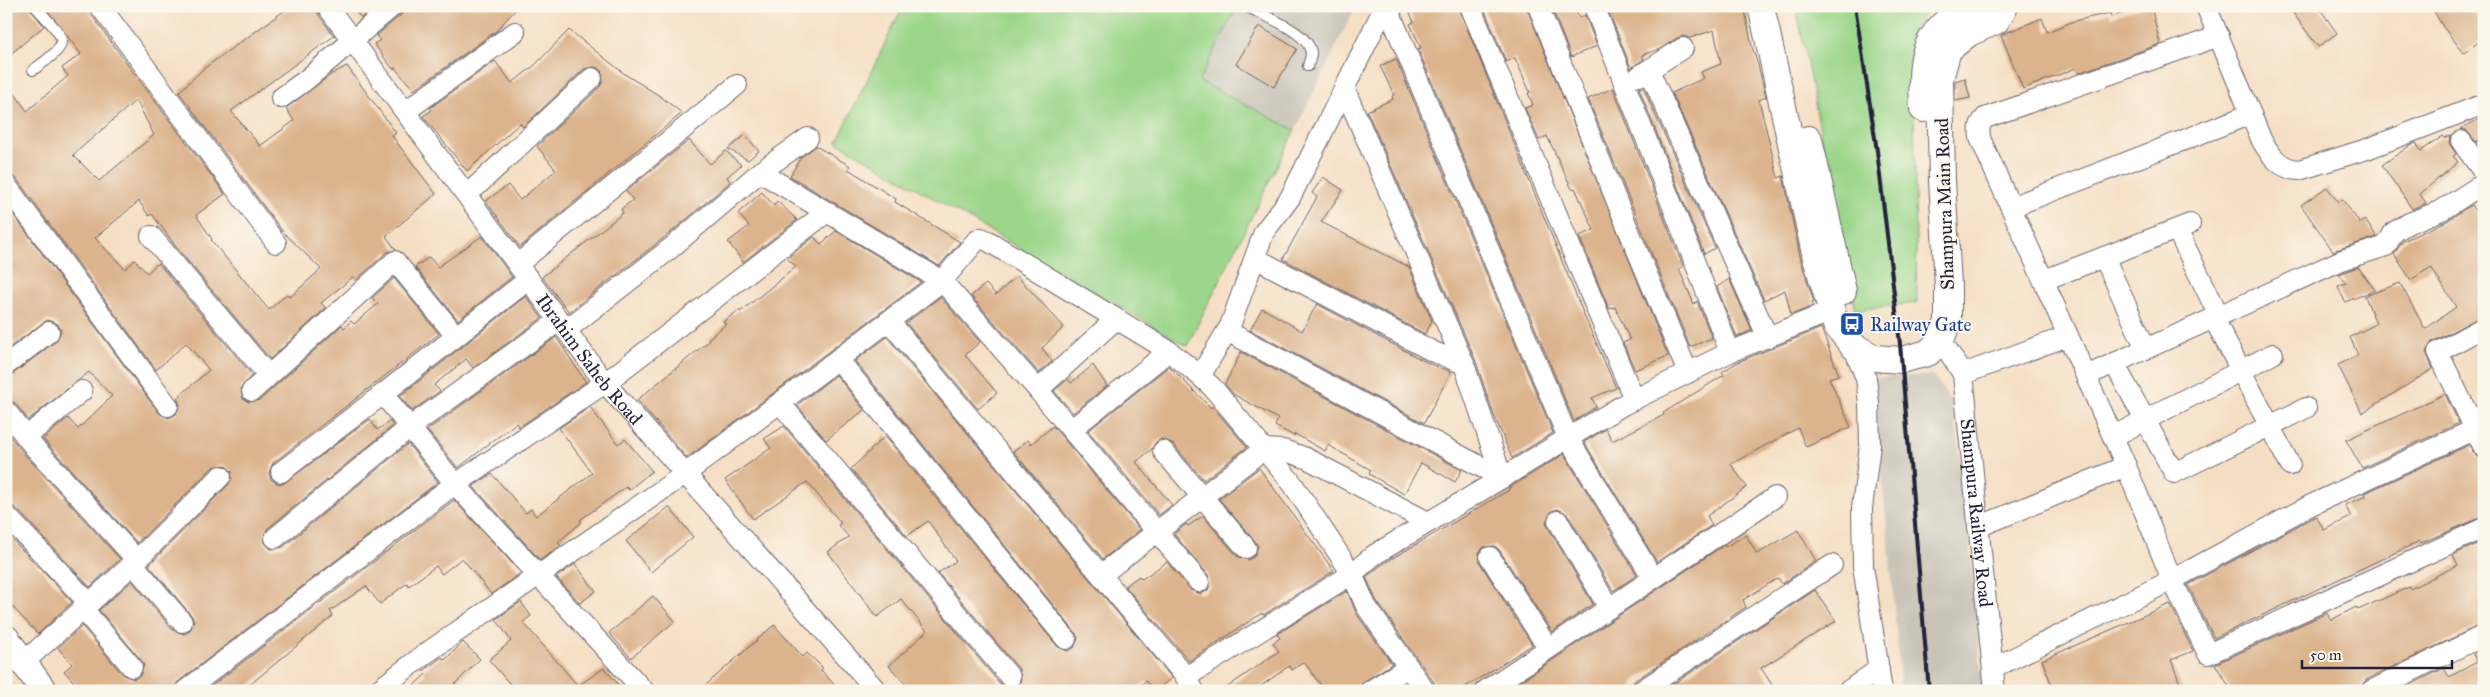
<svg xmlns="http://www.w3.org/2000/svg" width="2490" height="697" font-family="'IM FELL Great Primer',serif">
<style>
.industrial{fill:#c9c3b8}
.green{fill:#9bd68a;stroke:#5e7c62}
.building{fill:#dbb38c;fill-rule:evenodd}
.lines{fill:none;stroke-linecap:round;stroke-linejoin:round}
.service-casing{stroke:#6c646b;stroke-width:12}
.minor-casing{stroke:#6c646b;stroke-width:22}
.tertiary-casing{stroke:#6c646b;stroke-width:28}
.service{stroke:#fff;stroke-width:10}
.minor{stroke:#fff;stroke-width:20}
.tertiary{stroke:#fff;stroke-width:26}
.rail{stroke:#22223b;stroke-width:4}
.labels{text-anchor:middle;stroke-width:4;stroke-linejoin:round;paint-order:stroke}
.street-label{font-size:19px;fill:#22223b;stroke:#fbf7ec}
.transit-label{font-size:19px;fill:#164399;stroke:#fbf7ec;text-anchor:start}
</style>
<rect width="100%" height="100%" fill="#fbf7ec"/>
<filter id="ink" filterUnits="userSpaceOnUse"><feTurbulence type="fractalNoise" baseFrequency=".02" numOctaves="2"/><feDisplacementMap in="SourceGraphic" scale="10" xChannelSelector="R" yChannelSelector="G"/><feConvolveMatrix kernelMatrix="1 2 1 2 8 2 1 2 1" color-interpolation-filters="sRGB"/></filter>
<filter id="wash" filterUnits="userSpaceOnUse"><feTurbulence type="fractalNoise" baseFrequency=".0096" numOctaves="4" result="noise"/><feDisplacementMap in="SourceGraphic" scale="20" xChannelSelector="R" yChannelSelector="G"/><feGaussianBlur stdDeviation="1.12" result="paint"/><feColorMatrix in="noise" values="0 0 0 0 0 0 0 0 0 0 0 0 0 0 0 0 0 1.4 0 .05"/><feComposite in="paint" operator="in"/></filter>
<g filter="url(#wash)">
<rect width="100%" height="100%" fill="#f5dfc4"/>
<g class="industrial">
<path d="M1237 6H1356L1295 130 1198 81Z"/>
<path d="M1933 375 1954 406 1970 545 1983 691H1901L1888 536 1872 378Z"/>
</g>
<g class="green">
<path d="M903 6H1237L1199 81 1295 130 1187 346 837 142Z"/>
<path d="M1796 6H1932L1909 35 1914 121 1917 303 1855 310Z"/>
</g>
<g id="blocks">
<g class="building">
<path d="M6 6H28L44 26 6 58Z"/>
<path d="M44 6H88L90 13 128 65 225 194 196 215 212 239 211 240 269 310 287 294 290 297 321 269 283 232 179 92 203 69 291 6H312L334 36 231 111 260 146 294 121 286 108 332 74 347 66 396 133 392 136 436 194 386 236 396 250 387 252 356 280 353 277 321 303 326 308 270 359 176 247 152 214 149 216 139 201 95 238 125 269 135 260 147 273 158 263 252 375 241 388 243 399 249 402 260 400 342 325 344 328 351 321 354 324 378 304 372 298 394 278 439 334 273 463 269 473 271 479 277 483 283 484 370 419 377 430 390 421 393 426 267 529 263 540 271 549 283 547 408 444 438 482 178 682 173 691H82L64 671 72 664 58 648 82 626 123 675 134 679 140 676 144 665 141 660 99 610 132 581 173 630 184 634 190 631 194 620 191 615 149 565 229 484 232 472 225 465 213 467 137 543 43 439 68 418 78 429 112 396 89 372 28 420 15 403 6 399V377L13 374 56 341 61 331 58 324 47 320 6 350V260L13 254 6 245 7 206 159 413 169 418 175 415 180 405 177 398 209 370 186 343 156 370 16 178 6 173V81L27 111 68 76 62 68 81 54ZM136 100 154 135 99 181 73 155Z"/>
<path d="M351 6H374L361 18Z"/>
<path d="M405 6H519L496 31 414 90 395 68 393 69 374 44 380 40 376 36 401 15Z"/>
<path d="M1407 6H1458L1586 320 1616 388 1592 398 1596 407 1574 421 1418 49 1421 48 1410 24 1414 22Z"/>
<path d="M1483 6H1526L1668 356 1635 370 1623 343 1630 340 1615 307 1609 309 1579 236 1594 230 1575 188 1572 189 1547 136 1539 140 1525 108 1533 105 1528 93 1530 92 1515 58 1506 62Z"/>
<path d="M1551 6H1574L1579 18 1585 15 1597 46 1571 57Z"/>
<path d="M1744 6 1752 47 1758 65 1766 97 1759 100 1778 178 1783 176 1801 261 1814 302 1812 303 1813 306 1791 315 1785 290 1764 300 1672 93 1704 78 1701 72 1721 64 1714 30 1690 38 1683 36 1677 38 1660 49 1642 55 1644 59 1631 68 1607 7Z"/>
<path d="M2146 6H2151L2160 44 2078 73 2076 68 2023 89 2001 35 2042 18 2047 32 2074 21 2110 13 2111 17Z"/>
<path d="M2288 6H2318L2337 33 2318 47Z"/>
<path d="M2431 6H2484V38L2464 53 2443 27Z"/>
<path d="M1259 26 1297 49 1274 87 1236 64Z"/>
<path d="M569 30 626 75 660 96 682 113 520 247 486 201 508 185 520 200 556 170 537 146 600 87 603 81 601 70 595 67 584 69 523 127 520 123 467 171 423 116 432 110 430 108 495 61 512 83 535 65Z"/>
<path d="M1396 59 1553 433 1512 458 1493 413 1475 359 1367 111 1393 99 1392 96 1394 95 1380 66Z"/>
<path d="M1965 78 1970 98 1955 101V81Z"/>
<path d="M1643 87 1715 248 1704 254 1639 88Z"/>
<path d="M1613 88 1683 266 1679 269 1694 304 1697 301 1712 338 1690 347 1588 99Z"/>
<path d="M2484 117V137L2476 142 2466 130 2460 129Z"/>
<path d="M745 135 759 151 748 160 728 149Z"/>
<path d="M2451 135 2449 143 2456 154 2453 156 2458 162 2420 194 2426 203 2412 209 2382 165 2412 144 2416 143 2421 151 2443 136 2445 138Z"/>
<path d="M689 140 710 164 726 151 741 165 727 177 730 182 670 233 569 312 542 277 623 213 621 209 633 200 626 191Z"/>
<path d="M816 146 850 166 848 169 896 199 895 202 960 242 939 266 790 176 801 157Z"/>
<path d="M1323 177 1343 190 1321 222 1409 267 1432 321 1425 334 1283 259 1317 197 1312 193Z"/>
<path d="M2327 187 2338 202 2342 199 2360 223 2365 220 2377 237 2333 251 2301 205Z"/>
<path d="M762 192 774 206 777 201 797 220 743 262 728 242 749 226 738 213Z"/>
<path d="M2471 205 2484 223V315L2432 342 2426 352 2433 369 2362 413 2338 365 2358 355 2350 337 2376 324 2365 296 2400 283 2425 329 2456 307 2431 267 2411 280 2394 254 2403 241 2447 221Z"/>
<path d="M836 231 921 282 687 458 637 400 709 341 708 339 726 324 723 322 739 310 740 312 796 267 787 258 814 237 821 244Z"/>
<path d="M482 236 512 277 458 320 415 267 429 257 438 267Z"/>
<path d="M2358 267 2375 290 2345 302 2338 286 2346 283 2339 274Z"/>
<path d="M1017 276 1064 327 1042 348 1052 361 1039 373 971 296 986 284 996 295Z"/>
<path d="M1729 279 1752 330 1737 337 1717 287Z"/>
<path d="M526 296 542 318 473 368 466 359 434 385 440 391 412 411 400 396Z"/>
<path d="M940 297 980 342 965 355 997 393 978 409 906 323Z"/>
<path d="M1317 304 1428 363 1451 372 1424 423 1250 330 1262 308 1302 331Z"/>
<path d="M1821 328 1839 375 1829 378 1851 427 1806 447 1798 428 1731 464 1747 487 1707 516 1712 525 1657 562 1584 442 1606 429 1612 441 1664 415 1663 413 1724 375 1722 372 1738 362Z"/>
<path d="M556 337 586 382 519 427 516 423 458 468 427 430Z"/>
<path d="M887 337 1172 678 1155 691 1146 681 1133 691H912L889 666 927 631 901 599 877 617 828 552 849 537 838 525 841 523 807 482 753 519 725 480 771 448 764 439 784 426 1001 685 1006 688 1017 686 1021 681 1019 669 938 573 956 561 928 521 907 536 851 469 885 436 1057 646 1067 651 1074 648 1078 638 1075 632 855 361Z"/>
<path d="M1241 352 1462 470 1455 482 1421 463 1404 494 1369 474 1371 470 1328 445 1325 451 1295 434 1294 436 1275 426 1278 419 1233 394 1225 384Z"/>
<path d="M1093 365 1107 386 1073 413 1054 391 1068 379 1071 383Z"/>
<path d="M1169 366 1211 408 1212 406 1247 447 1204 480 1172 443 1161 439 1156 442 1152 449 1136 462 1172 505 1159 515 1088 431Z"/>
<path d="M836 375 864 410 826 440 797 405Z"/>
<path d="M2445 394 2459 423 2362 468 2346 440Z"/>
<path d="M590 407 618 444 625 439 652 471 629 490 626 487 580 520 582 522 558 542 561 546 540 560 473 486 492 474 526 513 531 509 536 516 592 473 559 428Z"/>
<path d="M1053 426 1140 530 1103 559 1013 451 1028 440 1031 444Z"/>
<path d="M6 431 26 456 120 559 90 587 15 507 6 503Z"/>
<path d="M2469 445 2477 457 2484 460V516L2421 543 2420 541 2214 638 2188 585 2316 516 2324 530 2351 517 2345 505 2366 496 2365 493Z"/>
<path d="M1564 454 1637 575 1613 591 1568 515 1558 509 1552 511 1546 521 1548 527 1593 604 1552 632 1500 551 1495 546 1484 547 1479 552 1480 563 1532 645 1459 691H1437L1435 684 1376 600 1366 577 1381 565 1509 490V488Z"/>
<path d="M1259 468 1334 571 1263 615 1262 613 1189 661 1125 586 1139 576 1142 579 1167 562 1190 590 1201 594 1207 591 1210 586 1208 575 1174 534 1186 524 1188 526 1203 516 1237 556 1248 560 1254 557 1258 546 1255 541 1219 499Z"/>
<path d="M454 500 521 573 491 594 462 558 442 574 436 566 409 586 407 583 380 604 366 586 330 611 333 616 242 691H205Z"/>
<path d="M669 507 693 537 651 572 626 541Z"/>
<path d="M1798 530 1816 561 1782 584 1778 578 1743 600 1746 607 1634 681 1629 691H1512L1511 688 1724 545 1725 547 1746 535 1757 554Z"/>
<path d="M6 533 72 602 38 634 6 600Z"/>
<path d="M2484 541V623L2366 680 2359 691H2232L2215 664 2327 613 2331 620 2356 607 2358 610 2409 587 2410 589 2458 565 2453 555Z"/>
<path d="M575 564 596 591 580 603 556 577Z"/>
<path d="M1815 590 1836 621 1761 668 1776 691H1663Z"/>
<path d="M1347 591 1356 613 1392 664 1364 681 1358 691H1325L1304 662 1292 670 1289 666 1254 691H1222L1279 651 1273 643 1280 638 1277 634Z"/>
<path d="M653 596 675 621 631 658 609 633Z"/>
<path d="M521 602 531 616 523 622 578 686 604 668 624 691H516L489 660 511 641 496 619Z"/>
<path d="M2170 604 2193 651 2171 660 2183 691H2054L2042 660Z"/>
<path d="M774 625 803 657 807 653 823 668 821 670 840 691H699Z"/>
<path d="M463 642 480 659 448 691H408L426 674 423 671 442 657 445 660Z"/>
<path d="M2484 648V691H2398L2444 668 2449 677 2477 662 2473 654Z"/>
</g>
</g>
</g>
<g filter="url(#ink)">
<use href="#blocks" fill-opacity="0" stroke="#6c646b" stroke-width="1"/>
<g class="lines">
<defs>
<g id="service">
<path d="M1246 6C1263 16 1311 32 1311 54 1311 57 1309 62 1308 66"/>
<path d="M33 70C75 41 65 40 35 6"/>
</g>
<g id="minor">
<path d="M100 6 276 243"/>
<path id="s1" d="M327 6 605 383 877 691"/>
<path d="M1387 6 1568 438 1653 578"/>
<path d="M1470 6 1634 399"/>
<path d="M1538 6 1619 207 1688 373"/>
<path d="M1594 6 1730 352"/>
<path d="M2206 6 2262 141C2271 156 2280 169 2299 170L2367 149 2484 104"/>
<path d="M2219 36 1985 118C1979 124 1979 129 1980 138L2126 466 2172 580 2208 654 2484 528"/>
<path d="M1649 70 1768 338"/>
<path d="M1639 76 1683 48"/>
<path d="M1345 90 1464 364 1502 478"/>
<path d="M281 98 306 80 393 6"/>
<path d="M406 111 515 32"/>
<path d="M2461 141 2484 173"/>
<path d="M6 185 168 406"/>
<path d="M467 195 592 78"/>
<path d="M2011 207 2251 114"/>
<path d="M151 236 268 375"/>
<path d="M2181 238 2219 316"/>
<path d="M2104 257 2146 349"/>
<path d="M1255 258 1434 352 1464 364"/>
<path d="M518 264 737 85"/>
<path d="M529 279 383 394 456 485 644 691"/>
<path d="M2044 280 2190 224"/>
<path d="M2214 319 2290 465"/>
<path d="M889 321 1186 677 1194 691"/>
<path d="M2484 327 2438 352 2484 448"/>
<path d="M566 330 671 248 760 172 808 138"/>
<path d="M1227 331 1502 478"/>
<path id="s2" d="M1941 340 1963 374 1995 691"/>
<path d="M1853 346 1866 378 1869 403 1870 445 1862 508 1863 566 1882 691"/>
<path d="M838 359 1066 639"/>
<path d="M2114 363 2174 473 2306 408"/>
<path d="M6 365 49 332"/>
<path d="M1963 374 2068 336"/>
<path d="M2086 376 2342 260 2386 246 2394 232 2409 223 2442 210 2484 183"/>
<path d="M1038 390 1116 319"/>
<path d="M252 391 395 261 456 336"/>
<path d="M780 403 1010 677"/>
<path d="M6 411 35 448 136 559"/>
<path d="M1072 429 1169 351"/>
<path d="M2114 436 2273 354"/>
<path d="M26 437 82 391"/>
<path d="M1163 451 1246 548"/>
<path d="M281 472 383 394"/>
<path d="M6 515 89 603"/>
<path d="M1558 521 1609 608"/>
<path d="M1978 527 2126 466"/>
<path d="M275 538 410 427 560 320"/>
<path d="M1490 557 1548 648"/>
<path d="M133 564 182 622"/>
<path d="M1101 575 1264 449 1283 450 1306 458 1428 522"/>
<path d="M1199 582 1038 390 942 281 976 241 981 238 988 241 1169 351 1200 376"/>
<path d="M82 608 132 667"/>
<path d="M24 662 133 564 221 476"/>
<path d="M1993 668 2172 580 2311 505 2484 425"/>
<path d="M1186 677 1352 574 1292 483 1213 388 1200 376 1230 326 1264 232 1290 198 1385 6"/>
<path d="M185 691 444 492 605 383 827 212"/>
<path d="M377 691 425 654 685 474 942 281 760 172"/>
<path d="M1370 691 1407 668"/>
<path d="M1425 691 1366 606 1352 574 1374 555 1623 405 1730 352 1832 311"/>
<path d="M1485 691 1775 497"/>
<path d="M1641 691 1832 565"/>
<path d="M1848 691 1879 669"/>
<path d="M2371 691 2484 635"/>
</g>
<g id="tertiary">
<path d="M1761 6 1816 258 1836 325 1853 346 1875 358 1901 360 1928 353 1941 340 1948 322V285L1942 180 1940 79 1948 50 1969 33 1996 21 2005 6"/>
<path d="M1923 109C1922 73 1917 46 1948 20 1956 13 1970 10 1980 6"/>
<path d="M1809 139 1843 291"/>
<path d="M6 638 44 691"/>
</g>
</defs>
<use href="#service" class="service-casing"/>
<use href="#minor" class="minor-casing"/>
<use href="#tertiary" class="tertiary-casing"/>
<use href="#service" class="service"/>
<use href="#minor" class="minor"/>
<use href="#tertiary" class="tertiary"/>
<path class="rail" d="M1855 6 1877 151 1900 344 1929 691"/>
</g>
</g>
<defs>
<symbol id="bus-square" viewBox="-11 -11 22 22"><rect x="-9" y="-9" width="18" height="18" rx="4" fill="#1a4fb4" stroke="#fbf7ec"/><path d="M-5-6H5V4H4V6H2V4H-2V6H-4V4H-5ZM-3.5-4V0h7V-4ZM-3.5 1.2v1.5H-2V1.2ZM2 1.2v1.5H3.5V1.2Z" fill="#fff"/></symbol>
</defs>
<g fill-rule="evenodd">
<use href="#bus-square" x="1838" y="310" width="28" height="28"/>
</g>
<g class="labels">
<g class="street-label">
<text transform="translate(1944 204) rotate(-92)" y="7">Shampura Main Road</text>
<text dy="7" stroke="none"><textPath href="#s1" startOffset="440">Ibrahim Saheb Road</textPath></text>
<text dy="7" stroke="none"><textPath href="#s2" startOffset="180">Shampura Railway Road</textPath></text>
</g>
<g class="transit-label">
<text x="1870" y="331">Railway Gate</text>
</g>
</g>
<rect width="2490" height="697" fill="none" stroke="#fbf7ec" stroke-width="25"/>
<path d="M2302 660v8h150v-8" fill="none" stroke="#22223b" stroke-width="2.5"/>
<text x="2310" y="660" font-size="15" fill="#22223b" stroke="#fbf7ec" stroke-width="4" paint-order="stroke">50 m</text>
</svg>
